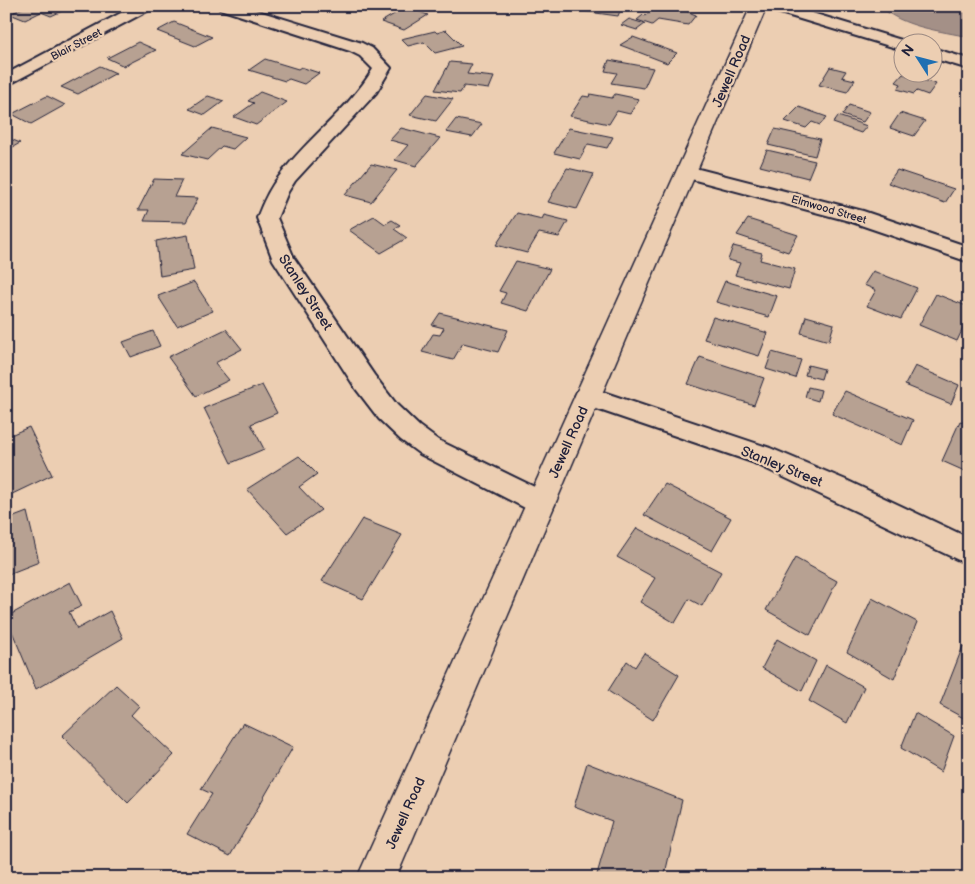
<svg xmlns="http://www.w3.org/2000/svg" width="975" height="884" font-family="'Balsamiq Sans',sans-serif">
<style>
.water{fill:#a49087;stroke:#706469}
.building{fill:#b7a192;stroke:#22223b}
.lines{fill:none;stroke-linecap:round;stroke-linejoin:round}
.minor-casing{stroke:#22223b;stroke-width:4}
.tertiary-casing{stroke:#22223b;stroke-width:3}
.minor{fill:#ecceb2;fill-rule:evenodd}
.tertiary{fill:#ecceb2;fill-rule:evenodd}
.labels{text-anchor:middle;stroke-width:4.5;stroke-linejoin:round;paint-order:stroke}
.far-street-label{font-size:11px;fill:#22223b;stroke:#ecceb2}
.street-label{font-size:14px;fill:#22223b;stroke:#ecceb2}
</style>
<rect width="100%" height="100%" fill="#ecceb2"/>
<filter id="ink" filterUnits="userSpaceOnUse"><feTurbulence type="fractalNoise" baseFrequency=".02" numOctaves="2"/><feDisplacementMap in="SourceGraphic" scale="10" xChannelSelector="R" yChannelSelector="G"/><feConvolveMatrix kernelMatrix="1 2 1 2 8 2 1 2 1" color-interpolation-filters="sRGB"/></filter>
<g filter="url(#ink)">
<path class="water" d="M880 6H969V37C941 31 901 27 880 6Z"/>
<g class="building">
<path d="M27 6H70L71 7 51 16 41 12 25 20 10 14Z"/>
<path d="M333 6H356L348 11Z"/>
<path d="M577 6H622L618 16 574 10Z"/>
<path d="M639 6H673L696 15 688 25 658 20 652 25 637 20 643 15 645 16 652 10Z"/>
<path d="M406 7 428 15 404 30 381 22Z"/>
<path d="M629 19 645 24 637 30 621 25Z"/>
<path d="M174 22 212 37 195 46 157 31Z"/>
<path d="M446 30 462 46 435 53 424 42 408 46 401 39 435 31 437 33Z"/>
<path d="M633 37 677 53 667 63 620 45Z"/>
<path d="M138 42 156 50 124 66 107 58Z"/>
<path d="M265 59 298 69 301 67 319 73 304 84 289 79 285 81 249 70Z"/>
<path d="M609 60 653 68 644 88 611 83 617 73 605 71Z"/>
<path d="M450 62 472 64 467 74 494 77 489 89 464 86 460 93 435 90Z"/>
<path d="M100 66 116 73 78 94 61 87Z"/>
<path d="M830 67 846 71 842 77 855 80 847 92 819 85Z"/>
<path d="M903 74 936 84 928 95 917 91 914 94 897 89 901 84 896 82Z"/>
<path d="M260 92 287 102 256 125 234 117 254 103 248 101Z"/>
<path d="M427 94 453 99 436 121 410 115Z"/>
<path d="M590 94 612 98 615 94 639 99 630 114 617 111 609 124 570 116 583 96 589 97Z"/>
<path d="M47 96 65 105 31 124 12 114Z"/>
<path d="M208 96 224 101 205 115 189 109Z"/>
<path d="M849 105 870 112 863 122 842 115Z"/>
<path d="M799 107 827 117 820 125 812 122 806 128 785 121Z"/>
<path d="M900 113 925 121 914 136 890 128Z"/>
<path d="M838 116 867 126 861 133 833 123Z"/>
<path d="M456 119 482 124 472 137 446 132Z"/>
<path d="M212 128 246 137 233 149 222 146 207 160 182 154Z"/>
<path d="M401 128 440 138 416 166 395 160 408 145 390 140Z"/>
<path d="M569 128 613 137 607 148 588 144 580 159 554 153Z"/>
<path d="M775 129 820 139 815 156 768 145Z"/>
<path d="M6 137 20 143 6 151Z"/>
<path d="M767 150 815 161 808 178 760 166Z"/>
<path d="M371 164 397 170 371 202 345 195Z"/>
<path d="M567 168 594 174 577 209 548 202Z"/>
<path d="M897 170 954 189 945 203 888 183Z"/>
<path d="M154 179 182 180 174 197 198 198 186 222 144 221 149 210H138Z"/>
<path d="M517 213 542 219 544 215 568 221 559 237 539 233 527 253 496 245Z"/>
<path d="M374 216 385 224 392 220 400 225 394 229 407 238 381 253 349 230Z"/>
<path d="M748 219 798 235 788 252 737 235Z"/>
<path d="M188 235 194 270 160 276 156 241Z"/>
<path d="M733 246 762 253 760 260 795 269 789 289 735 275 740 263 728 260Z"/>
<path d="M516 261 550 269 528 311 501 303 506 293 499 291Z"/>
<path d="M873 271 917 288 901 319 867 306 876 290 864 285Z"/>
<path d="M725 281 777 296 769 317 716 302Z"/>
<path d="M194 282 213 311 177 326 158 296Z"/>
<path d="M936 294 969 307V326L965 324 957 341 919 325Z"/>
<path d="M440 313 508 330 498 352 463 343 453 360 422 352 433 334 440 335 444 328 432 325Z"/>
<path d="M806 316 834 324 829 341 801 333Z"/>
<path d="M713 317 768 333 759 356 704 339Z"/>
<path d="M226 329 242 349 215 363 229 380 196 396 168 357Z"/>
<path d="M153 331 160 346 131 357 123 342Z"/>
<path d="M772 352 801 360 795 378 766 369Z"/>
<path d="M700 357 764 378 754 405 688 384Z"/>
<path d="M808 365 824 369 821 379 805 375Z"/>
<path d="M915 366 959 385 951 404 905 385Z"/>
<path d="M262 385 277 413 251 424 264 449 231 463 204 408Z"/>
<path d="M808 387 821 390 818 401 805 397Z"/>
<path d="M845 391 913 420 902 445 832 414Z"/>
<path d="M960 421 969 424V473L942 461Z"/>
<path d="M29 427 52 475 8 496 6 437Z"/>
<path d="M299 456 317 474 299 487 321 510 287 533 247 489Z"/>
<path d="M665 484 731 518 712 551 644 515Z"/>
<path d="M27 512 39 562 6 575V520Z"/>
<path d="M362 519 402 535 363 599 322 581Z"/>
<path d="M637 528 721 572 702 606 689 599 675 623 640 602 655 578 617 557Z"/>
<path d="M795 558 837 581 810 635 766 610Z"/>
<path d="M70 582 82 606 69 612 77 629 110 611 123 638 36 689 6 617Z"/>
<path d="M872 598 917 622 894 679 847 652Z"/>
<path d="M777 639 816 661 802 691 762 668Z"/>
<path d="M963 646 969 649V721L940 705Z"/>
<path d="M644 653 679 675 653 720 608 691 627 661 635 667Z"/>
<path d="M826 665 864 687 847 723 809 701Z"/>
<path d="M116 685 139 706 131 715 174 755 128 803 62 736Z"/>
<path d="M915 713 954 736 941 772 901 748Z"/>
<path d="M243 723 293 747 230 856 187 834 212 794 201 789Z"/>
<path d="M587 763 682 800 664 878H596L612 821 574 807Z"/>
</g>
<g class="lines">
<defs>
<g id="minor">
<path d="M134 6H154L151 9 6 86V74Z"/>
<path d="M217 6H242L362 43 372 48 391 68 376 93 295 181 288 192 277 218 294 258 374 375 397 405 419 426 438 440 551 495 555 503 551 511 541 515 531 511 420 454 401 440 379 419 356 389 273 260 257 218C263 202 270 187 281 174 309 137 349 109 373 69L360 56 350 51 220 9Z"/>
<path d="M764 6H789L908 42H902V50L896 48 767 9Z"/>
<path d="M932 48 969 59V69L932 58Z"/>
<path d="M687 166 863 211 969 247V262L849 221 680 176 677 172 680 168Z"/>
<path d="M588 387 770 448 846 480 969 538V565L752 462 579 403 575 396 579 389Z"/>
</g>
<path id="tertiary" d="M751 6H767L396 878H357Z"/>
</defs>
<use href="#minor" class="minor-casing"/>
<use href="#tertiary" class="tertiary-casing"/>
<use href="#minor" class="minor"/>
<use href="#tertiary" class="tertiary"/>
</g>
</g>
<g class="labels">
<g class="far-street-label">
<text transform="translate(76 44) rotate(-28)" y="4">Blair Street</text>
<text transform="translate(829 209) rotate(16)" y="4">Elmwood Street</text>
</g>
<g class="street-label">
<text transform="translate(731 71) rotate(-67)" y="5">Jewell Road</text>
<text transform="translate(306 292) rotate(57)" y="5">Stanley Street</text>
<text transform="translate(568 442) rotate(-66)" y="5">Jewell Road</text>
<text transform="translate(782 466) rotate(22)" y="5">Stanley Street</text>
<text transform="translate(405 813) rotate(-66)" y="5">Jewell Road</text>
</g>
</g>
<rect width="975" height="884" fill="none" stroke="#ecceb2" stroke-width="25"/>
<rect x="12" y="12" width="950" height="859" fill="none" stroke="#22223b" stroke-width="2" filter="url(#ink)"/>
<g transform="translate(918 58) rotate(306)"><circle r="24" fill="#ecceb2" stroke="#9b8982"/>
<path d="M0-4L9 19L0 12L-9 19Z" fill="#1f6fb2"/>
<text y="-8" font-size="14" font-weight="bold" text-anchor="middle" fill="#22223b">N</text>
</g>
</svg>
